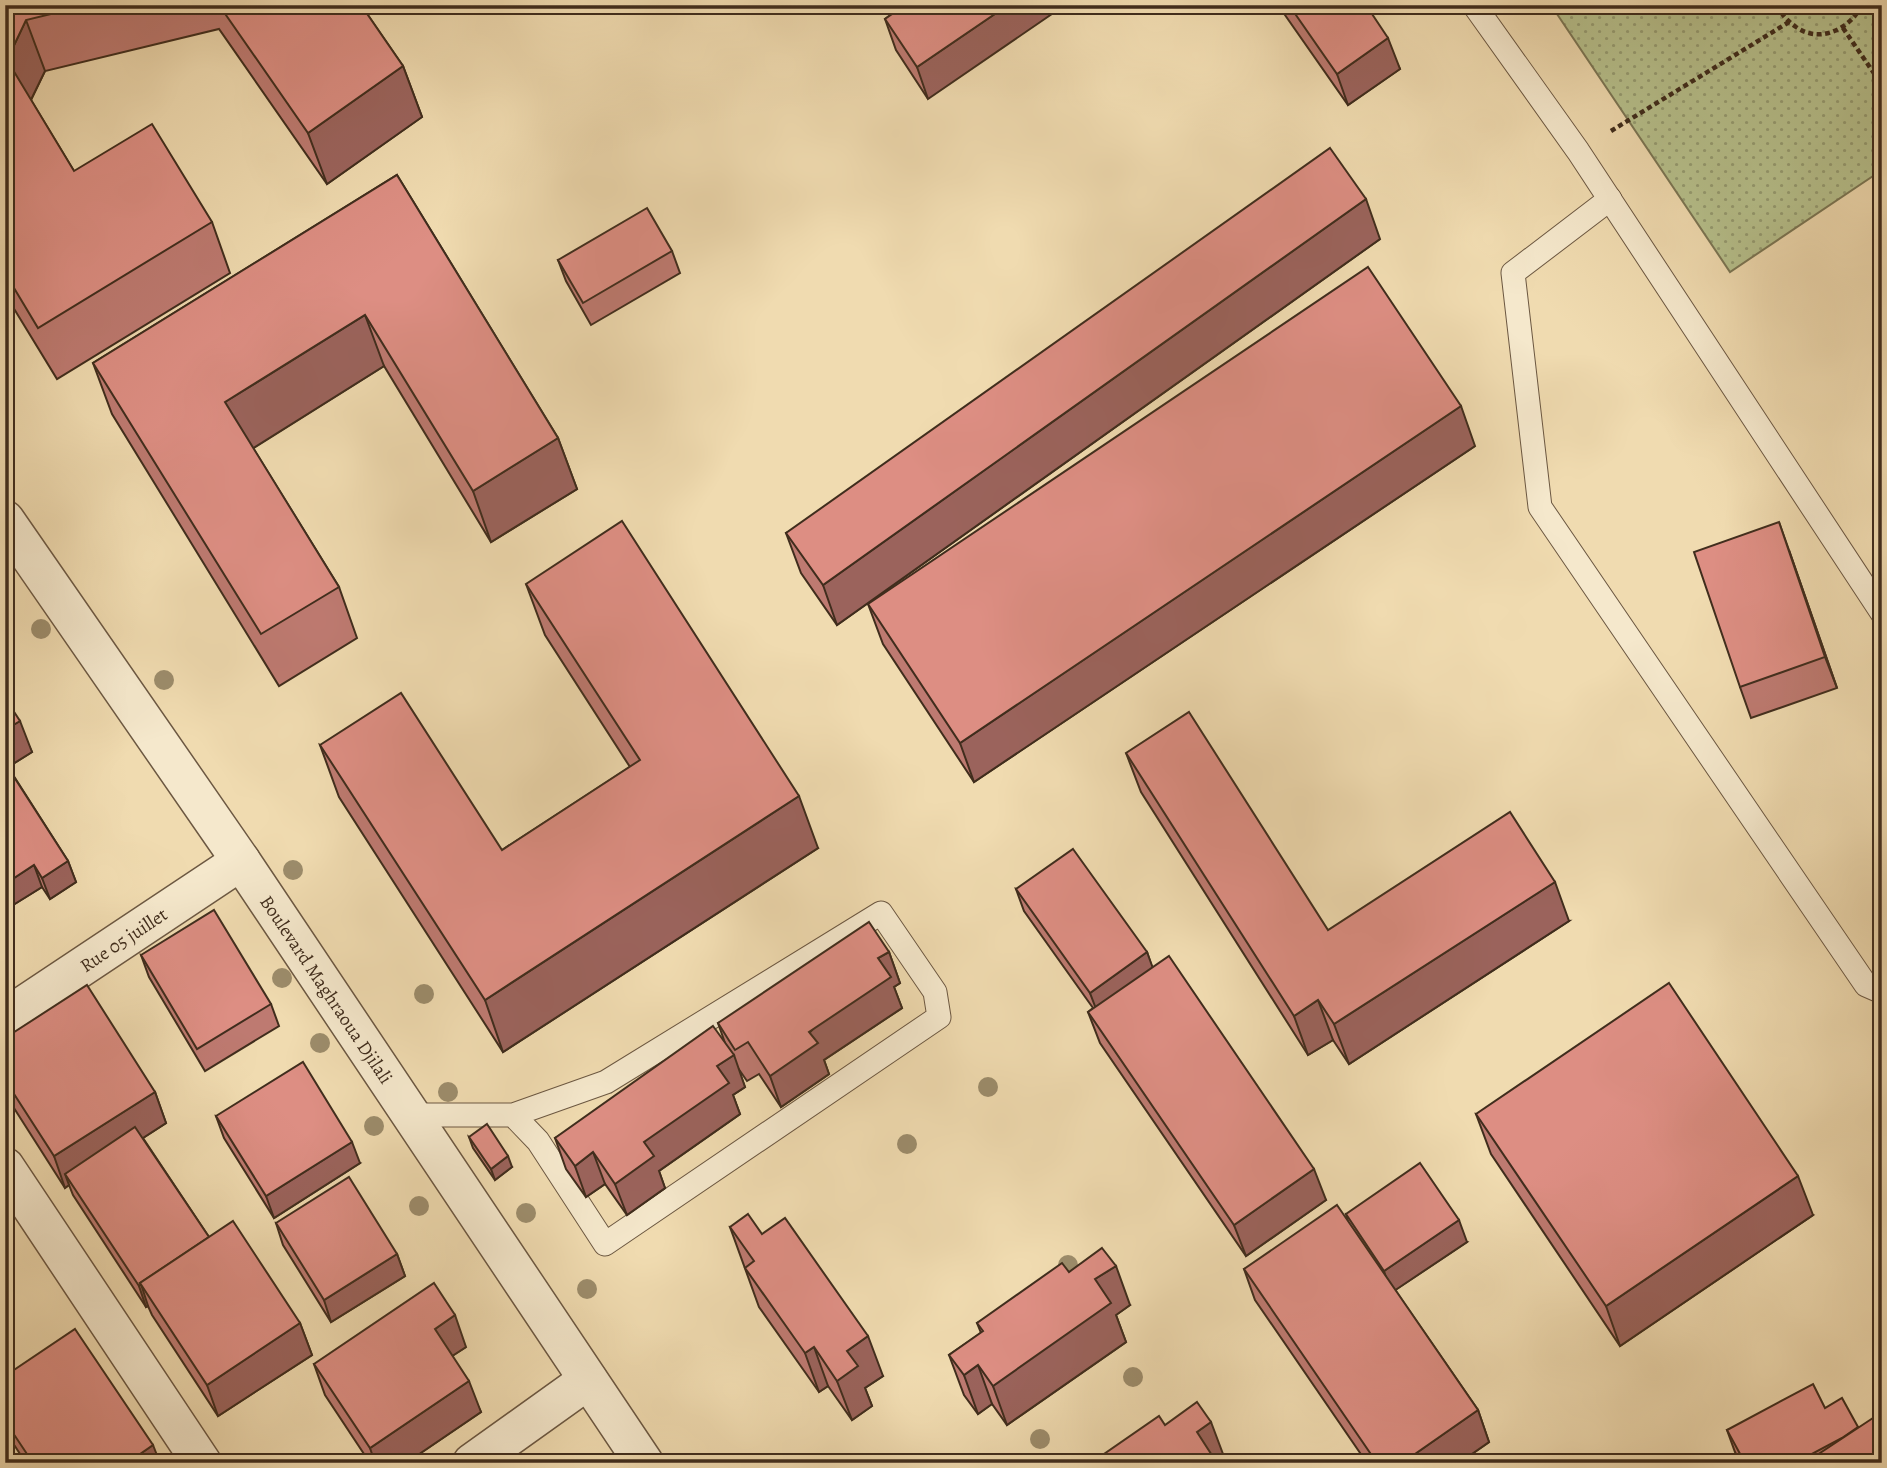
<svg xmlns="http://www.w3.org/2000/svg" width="1887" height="1468" font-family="Alegreya,serif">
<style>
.grass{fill:url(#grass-dots);stroke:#7c7755;stroke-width:2}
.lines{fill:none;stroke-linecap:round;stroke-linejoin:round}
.service-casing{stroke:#6c5842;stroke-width:25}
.minor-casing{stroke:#6c5842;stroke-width:41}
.path{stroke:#402d1d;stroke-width:4.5;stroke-dasharray:5 3.5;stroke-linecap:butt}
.service{stroke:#f5e8cc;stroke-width:23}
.minor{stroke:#f5e8cc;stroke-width:38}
.tree{fill:#9c8c6b}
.wall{fill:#be7a71;stroke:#402d1d;stroke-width:2}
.shaded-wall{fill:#9b635c;stroke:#402d1d;stroke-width:2}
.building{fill:#dd8e83;stroke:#402d1d;stroke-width:2}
.labels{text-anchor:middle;stroke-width:5;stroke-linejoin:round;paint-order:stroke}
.street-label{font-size:19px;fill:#402d1d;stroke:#f5e8cc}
</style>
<defs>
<pattern id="grass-dots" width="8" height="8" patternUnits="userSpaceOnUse" patternTransform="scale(1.75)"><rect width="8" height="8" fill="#b7c18d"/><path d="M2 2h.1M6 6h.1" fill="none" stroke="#969d73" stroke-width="1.8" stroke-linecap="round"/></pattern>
</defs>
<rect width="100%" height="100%" fill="#f0dbb0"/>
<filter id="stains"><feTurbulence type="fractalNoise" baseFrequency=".00286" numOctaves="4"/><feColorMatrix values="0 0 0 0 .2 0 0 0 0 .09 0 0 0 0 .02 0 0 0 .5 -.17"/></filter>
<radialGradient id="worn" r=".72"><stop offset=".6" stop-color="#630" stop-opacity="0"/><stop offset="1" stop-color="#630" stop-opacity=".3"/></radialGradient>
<path class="grass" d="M1551 5H1882V170L1730 272Z"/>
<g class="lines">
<defs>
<g id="service">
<path d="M1474 5 1578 151 1882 613"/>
<path d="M1610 199 1513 273 1540 507 1866 985 1882 992"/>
<path d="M410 1115H513L606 1082 881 913 935 992 939 1017 605 1244 538 1141 513 1115"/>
</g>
<g id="minor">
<path id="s1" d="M5 520 241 861 644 1463"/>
<path id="s2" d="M5 1018 241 861"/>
<path d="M5 1167 202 1463"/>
<path d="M472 1463 588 1380"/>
</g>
</defs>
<use href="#service" class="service-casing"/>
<use href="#minor" class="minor-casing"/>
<g class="path">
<path d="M1778 5C1781 15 1788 21 1796 27 1820 44 1850 29 1862 5"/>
<path d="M1843 28 1882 85"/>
<path d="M1611 131 1789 22"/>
</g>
<use href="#service" class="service"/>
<use href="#minor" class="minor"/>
</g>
<g class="tree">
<circle cx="41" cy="629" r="10"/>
<circle cx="164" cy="680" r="10"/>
<circle cx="293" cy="870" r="10"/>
<circle cx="282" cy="978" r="10"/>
<circle cx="424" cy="994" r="10"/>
<circle cx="320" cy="1043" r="10"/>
<circle cx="988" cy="1087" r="10"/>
<circle cx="448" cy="1092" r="10"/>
<circle cx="374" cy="1126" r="10"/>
<circle cx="907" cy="1144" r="10"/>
<circle cx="419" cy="1206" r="10"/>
<circle cx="526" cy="1213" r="10"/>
<circle cx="1068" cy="1265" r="10"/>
<circle cx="587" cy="1289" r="10"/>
<circle cx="1133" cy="1377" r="10"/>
<circle cx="1040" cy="1439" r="10"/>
</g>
<g class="wall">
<path d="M5 5H361L403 66 422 117 327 184 219 29 45 71 31 100 74 171 212 222 230 273 57 379 5 294Z"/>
<path d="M905 5 928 99 896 50 885 19Z"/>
<path d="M1278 5H1366L1400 69 1348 105Z"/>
<path d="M397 175 558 438 577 489 491 542 384 366 253 448 339 587 357 638 279 686 112 414 93 363Z"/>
<path d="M1380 239 837 625 801 573 786 533Z"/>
<path d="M672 251 680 273 591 325 566 281 558 260Z"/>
<path d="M1475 446 974 782 883 644 868 604Z"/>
<path d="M1790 553 1837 688 1751 718 1740 687Z"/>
<path d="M526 584 818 848 503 1052 339 797 320 745 502 850 630 767 545 635Z"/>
<path d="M5 698 32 752 8 767 68 861 76 882 50 899 42 887 5 910Z"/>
<path d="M1126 753 1328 930 1569 921 1349 1064 1333 1040 1308 1055 1141 792Z"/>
<path d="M1016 889 1147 952 1152 967 1326 1200 1246 1256 1100 1043 1088 1012 1093 1008 1024 911Z"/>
<path d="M889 952 900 983 894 987 902 1008 824 1060 829 1074 781 1107 759 1074 747 1081 738 1068 745 1087 733 1095 740 1114 659 1171 665 1188 627 1215 605 1184 586 1197 566 1169 555 1138 725 1043 718 1023Z"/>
<path d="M141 955 271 1004 279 1026 205 1071 149 977Z"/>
<path d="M5 1038 155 1092 166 1123 143 1138 209 1237 300 1323 312 1355 218 1416 152 1315 148 1306 146 1307 73 1195 69 1185 65 1188 5 1094Z"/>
<path d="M1476 1114 1813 1215 1620 1346 1491 1154Z"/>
<path d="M216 1116 360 1163 274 1218 224 1138Z"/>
<path d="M469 1137 512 1167 495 1180 473 1148Z"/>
<path d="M1346 1214 1467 1242 1395 1290 1478 1410 1489 1442 1459 1463H1367L1255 1300 1244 1269 1348 1222Z"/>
<path d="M276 1223 397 1254 405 1276 331 1322 283 1245Z"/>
<path d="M730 1227 762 1234 883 1376 865 1388 872 1406 852 1420 828 1386 819 1392 759 1307Z"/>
<path d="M1069 1272 1130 1305 1116 1315 1126 1342 1007 1425 992 1404 978 1414 964 1395 949 1355 981 1333 977 1323Z"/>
<path d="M466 1347 452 1356 481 1412 406 1463H370L325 1395 314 1364Z"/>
<path d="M5 1376 160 1463H26L5 1431Z"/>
<path d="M1825 1408 1858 1427 1882 1463H1741L1735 1452 1727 1430Z"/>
</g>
<g class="shaded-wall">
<path d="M1008 5H1065L928 99 917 67Z"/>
<path d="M26 20 45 71 25 112 7 60Z"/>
<path d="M1388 38 1400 69 1348 105 1337 74Z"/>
<path d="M403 66 422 117 327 184 308 133Z"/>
<path d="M1366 199 1380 239 837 625 823 585Z"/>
<path d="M365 315 384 366 244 454 225 402Z"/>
<path d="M1461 406 1475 446 974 782 960 743Z"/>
<path d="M558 438 577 489 491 542 473 491Z"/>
<path d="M1779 522 1790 553 1837 688 1825 657Z"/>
<path d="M20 721 32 752 5 769V730Z"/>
<path d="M799 796 818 848 503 1052 485 1000Z"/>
<path d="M68 861 76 882 50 899 42 878Z"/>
<path d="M34 865 42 887 5 910V884Z"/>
<path d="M1555 882 1569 921 1349 1064 1334 1024Z"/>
<path d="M889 952 900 983 894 987 902 1008 824 1060 829 1074 781 1107 770 1076 878 958Z"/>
<path d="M1147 952 1155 974 1098 1014 1090 993Z"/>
<path d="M1318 1000 1333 1040 1308 1055 1294 1016Z"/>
<path d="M734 1055 745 1087 733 1095 740 1114 659 1171 665 1188 627 1215 615 1184 644 1142 717 1066Z"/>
<path d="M155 1092 166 1123 72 1184 65 1174 69 1185 65 1188 54 1156Z"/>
<path d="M352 1142 360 1163 274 1218 266 1196Z"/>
<path d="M593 1152 605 1184 586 1197 575 1166Z"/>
<path d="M508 1156 512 1167 495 1180 491 1169Z"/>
<path d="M1314 1169 1326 1200 1246 1256 1234 1225Z"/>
<path d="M1798 1176 1813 1215 1620 1346 1606 1306Z"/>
<path d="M1459 1220 1467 1242 1391 1293 1384 1271Z"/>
<path d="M397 1254 405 1276 331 1322 324 1300Z"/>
<path d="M1116 1266 1130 1305 1116 1315 1126 1342 1007 1425 993 1386 1095 1279Z"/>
<path d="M141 1284 148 1306 146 1307 139 1286Z"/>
<path d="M455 1315 466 1347 446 1360 435 1329Z"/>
<path d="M300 1323 312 1355 218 1416 207 1385Z"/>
<path d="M868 1336 883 1376 865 1388 872 1406 852 1420 837 1381 847 1351Z"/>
<path d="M814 1347 828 1386 819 1392 805 1353Z"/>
<path d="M978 1365 992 1404 978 1414 964 1375Z"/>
<path d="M469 1381 481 1412 406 1463H375L370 1448Z"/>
<path d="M1478 1410 1489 1442 1459 1463H1402Z"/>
<path d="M1211 1422 1226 1462 1224 1463H1208L1197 1432Z"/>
<path d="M153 1445 160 1463H127Z"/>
<path d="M41 1458 43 1463H34Z"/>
</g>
<g class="building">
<path d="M5 5H88L26 20 7 60 74 171 152 124 212 222 38 328 5 273Z"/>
<path d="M219 5H361L403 66 308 133Z"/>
<path d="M905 5H1008L917 67 885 19Z"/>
<path d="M1289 5H1366L1388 38 1337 74Z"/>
<path d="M1330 148 1366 199 823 585 786 533Z"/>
<path d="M397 175 558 438 473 491 365 315 225 402 339 587 261 634 93 363Z"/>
<path d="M647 208 672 251 583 303 558 260Z"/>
<path d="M1368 267 1461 406 960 743 868 604Z"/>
<path d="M622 521 799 796 485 1000 320 745 401 693 502 850 640 760 526 584Z"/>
<path d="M1779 522 1825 657 1740 687 1694 552Z"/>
<path d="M5 698 20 721 5 730Z"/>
<path d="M1189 712 1328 930 1510 812 1555 882 1334 1024 1318 1000 1294 1016 1126 753Z"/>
<path d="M5 763 68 861 42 878 34 865 5 884Z"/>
<path d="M1073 849 1147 952 1090 993 1016 889Z"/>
<path d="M214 910 271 1004 197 1049 141 955Z"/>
<path d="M869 922 889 952 878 958 891 977 809 1032 818 1043 770 1076 748 1042 735 1050 718 1023Z"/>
<path d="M1169 956 1314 1169 1234 1225 1088 1012Z"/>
<path d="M1669 983 1798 1176 1606 1306 1476 1114Z"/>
<path d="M87 985 155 1092 54 1156 5 1080V1038Z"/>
<path d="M713 1026 734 1055 717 1066 729 1083 644 1142 654 1156 615 1184 593 1152 575 1166 555 1138Z"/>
<path d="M303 1062 352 1142 266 1196 216 1116Z"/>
<path d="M487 1124 508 1156 491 1169 469 1137Z"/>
<path d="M135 1127 209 1237 140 1283 141 1284 139 1286 65 1174Z"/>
<path d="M1420 1163 1459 1220 1384 1271 1346 1214Z"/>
<path d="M349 1177 397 1254 324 1300 276 1223Z"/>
<path d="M1337 1205 1478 1410 1402 1463H1377L1244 1269Z"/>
<path d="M748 1214 762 1234 785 1218 868 1336 847 1351 858 1366 837 1381 814 1347 805 1353 745 1268 754 1261 730 1227Z"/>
<path d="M233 1221 300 1323 207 1385 140 1283Z"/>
<path d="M1102 1248 1116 1266 1095 1279 1111 1303 993 1386 978 1365 964 1375 949 1355 983 1331 977 1323 1062 1263 1069 1272Z"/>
<path d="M434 1283 455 1315 435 1329 469 1381 370 1448 314 1364Z"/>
<path d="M75 1329 153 1445 127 1463H45L41 1458 33 1463 5 1421V1376Z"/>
<path d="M1813 1384 1825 1408 1842 1398 1858 1427 1842 1438 1795 1463H1745L1727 1430Z"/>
<path d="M1197 1402 1211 1422 1197 1432 1215 1460 1211 1463H1091L1159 1416 1165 1425Z"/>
<path d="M1882 1412V1463H1805Z"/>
<path d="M764 1456 769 1463H755Z"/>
</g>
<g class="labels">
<g class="street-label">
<text dy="7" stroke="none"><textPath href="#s2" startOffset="142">Rue 05 juillet</textPath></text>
<text dy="7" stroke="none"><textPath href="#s1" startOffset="569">Boulevard Maghraoua Djilali</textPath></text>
</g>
</g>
<rect width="1887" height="1468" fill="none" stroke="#f0dbb0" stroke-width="28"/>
<rect x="7" y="7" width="1873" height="1454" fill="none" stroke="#402d1d" stroke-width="3.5"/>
<rect x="14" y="14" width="1859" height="1440" fill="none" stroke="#402d1d" stroke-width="2"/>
<rect width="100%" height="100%" filter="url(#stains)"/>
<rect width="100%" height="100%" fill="url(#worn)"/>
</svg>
